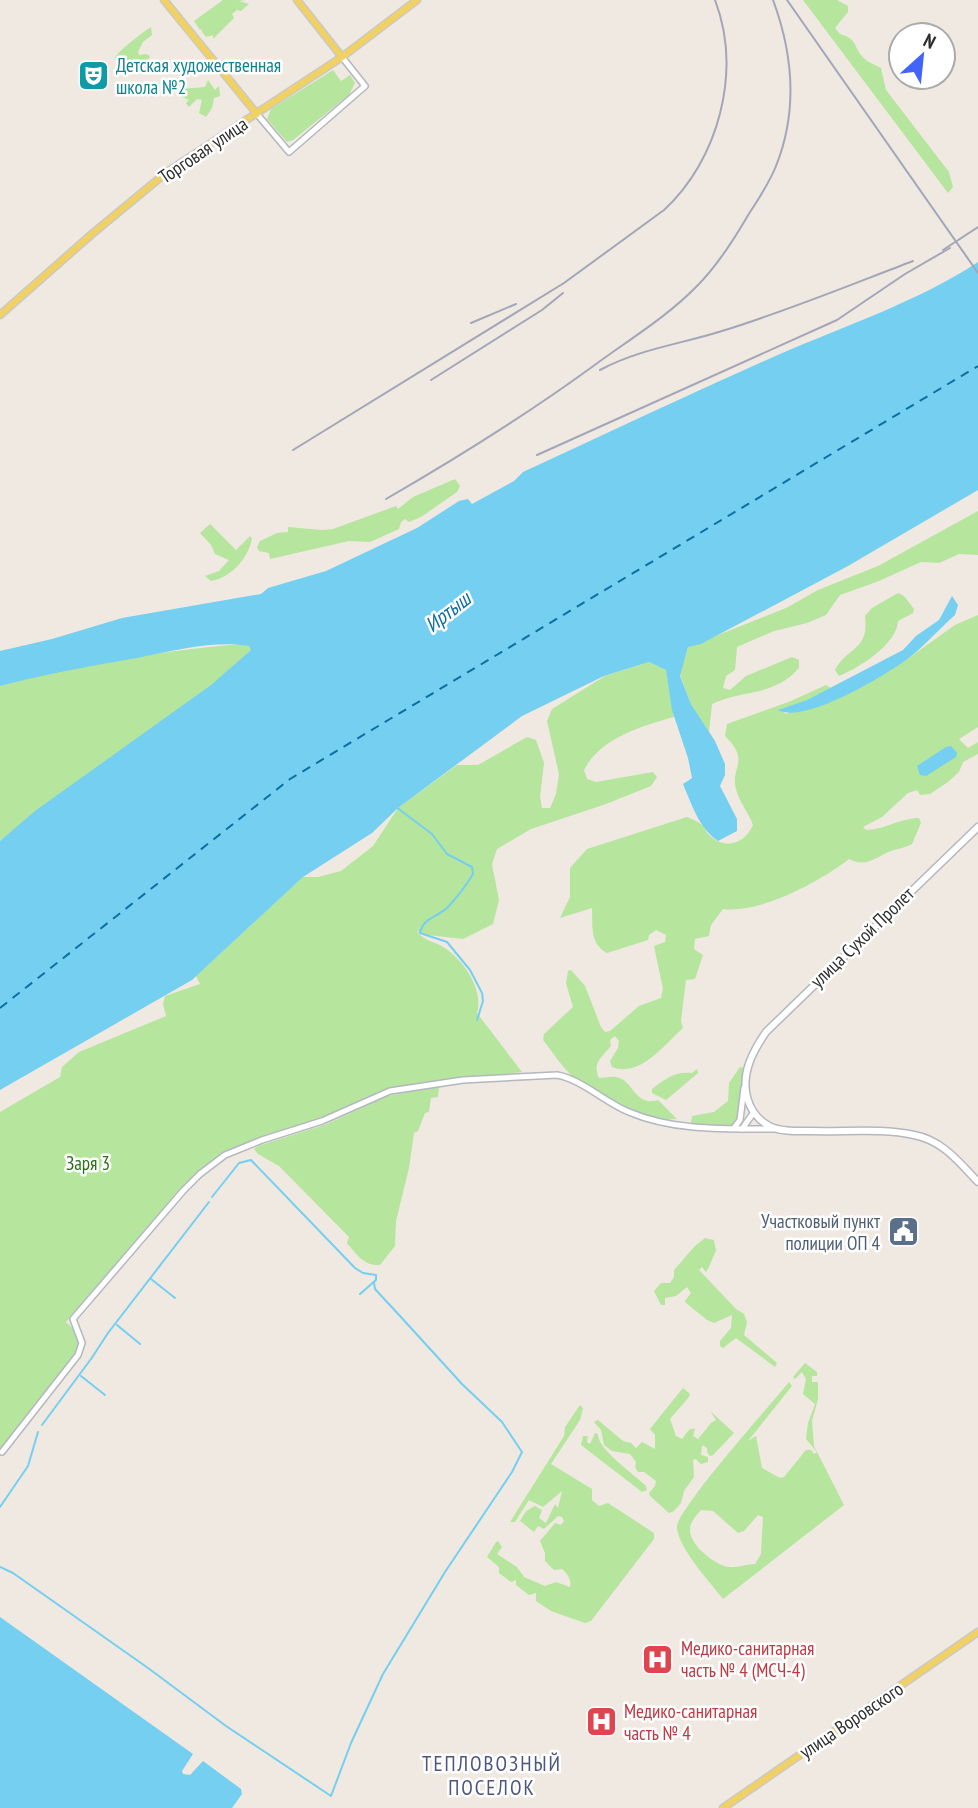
<svg xmlns="http://www.w3.org/2000/svg" width="978" height="1808" font-family="'PT Sans Narrow',sans-serif">
<style>
.green{fill:#b6e59e;fill-rule:evenodd}
.water{fill:#75cff0}
.lines{fill:none;stroke-linecap:round;stroke-linejoin:round}
.stream{stroke:#75cff0;stroke-width:2}
.ferry{stroke:#0d6fa3;stroke-width:2;stroke-dasharray:9 7;stroke-linecap:butt}
.tertiary-casing{stroke:#b4b7c1;stroke-width:8}
.secondary-casing{stroke:#b4b7c1;stroke-width:9}
.primary-casing{stroke:#c9c9c9;stroke-width:9}
.tertiary{stroke:#fff;stroke-width:5}
.secondary{stroke:#fff;stroke-width:6}
.primary{stroke:#f2d163;stroke-width:6}
.rail{stroke:#a3a6b8;stroke-width:2}
.labels{text-anchor:middle;stroke-width:5;stroke-linejoin:round;paint-order:stroke}
.culture-label{font-size:19px;fill:#0d838f;stroke:#fff;text-anchor:start}
.street-label{font-size:19px;fill:#2e2e2e;stroke:#fff}
.park-label{font-size:19px;fill:#2c6e1b;stroke:#fff}
.service-label{font-size:19px;fill:#4e5e75;stroke:#fff;text-anchor:end}
.health-label{font-size:19px;fill:#be3a42;stroke:#fff;text-anchor:start}
.water-label{font-size:21px;font-style:italic;fill:#0d6fa3;stroke:#fff}
.neighbourhood-label{font-size:21px;letter-spacing:2px;fill:#4d5680;stroke:#fff}
</style>
<rect width="100%" height="100%" fill="#efe9e1"/>
<g class="green">
<path d="M223 0H246L239 1 249 4 241 11 237 10 232 14 234 18 213 39V35L206 37 202 32V29L200 30 194 21Z"/>
<path d="M803 0H837L848 6V12L835 28 840 34C860 40 852 48 865 59 869 63 876 65 881 68L886 90 949 172 953 187 948 193Z"/>
<path d="M151 27 152 35 143 42 138 52 139 55 146 54 150 56 147 65 150 73 138 59H135L126 68 121 67 115 57C119 51 144 31 151 27Z"/>
<path d="M333 70 341 81 350 75 355 83 349 95 293 140 287 142 267 119 271 109Z"/>
<path d="M208 80 215 90 219 86 220 96 214 98 212 108 206 117 199 113 202 100 197 99 189 107 186 103 189 100 178 95 182 89 205 87Z"/>
<path d="M455 479 460 486 457 492 421 517 409 522 405 519 401 522 399 529 370 542 349 541 270 559 269 553 259 551 257 547 260 541 277 533 288 532V527L322 530 333 529 396 506 398 509 413 497Z"/>
<path d="M978 511V555L959 554 939 563 921 562 879 581 840 595 826 615 807 623 774 631 737 647 735 670 726 676 723 688 730 690 746 676 792 657 799 660V668C774 697 743 689 712 704L709 732 691 704 680 675 688 647 786 608 818 590 878 566Z"/>
<path d="M210 524 236 550 250 536 252 539C248 559 230 578 211 581L205 576 219 571 229 560 215 554 211 545 200 533Z"/>
<path d="M898 593 904 596 914 609 913 613 898 621C897 644 859 668 839 676L835 670C846 648 870 650 865 616L872 608Z"/>
<path d="M978 615V727L959 739 968 748 978 742V754L963 762 959 772 948 782 930 794 920 795 917 790 908 793 882 817 863 827 866 830C884 830 900 818 919 818L921 823 912 844C906 847 901 848 894 850 878 855 867 869 849 859 821 881 760 914 723 909L711 925 709 936 695 939 694 949 703 955 695 979 686 980 681 1021 683 1028C665 1044 640 1078 612 1067L610 1061 618 1048 619 1041 615 1036 610 1040 611 1046C602 1057 592 1063 599 1078 604 1078 611 1076 616 1077 634 1080 634 1107 658 1100L677 1119C647 1123 601 1100 578 1081 564 1070 554 1054 543 1040L544 1034 573 1007 566 983 568 971 571 970 585 986 601 1027 605 1032 610 1031 639 1006 661 998 663 989 654 946 665 942 666 935 656 930 649 935 648 940 607 953C589 943 593 925 592 908L560 918 570 897V868L587 849 687 817C692 819 699 822 702 825 705 827 706 832 708 834 724 851 745 844 753 825 749 813 739 802 736 789 730 767 751 761 725 736L727 724 791 701 826 685 831 688 807 700 780 710 786 714 903 662 955 625Z"/>
<path d="M240 644 250 646 251 650C224 678 190 700 159 723 105 761 51 799 0 841V686C78 665 159 651 240 644Z"/>
<path d="M649 662 666 670 674 717C642 726 600 738 584 770L587 779 596 782 653 772 657 777 651 786 606 804 531 829 497 849 492 864 499 900 493 924 463 939 428 935 417 931C424 942 435 941 445 948 464 961 484 990 477 1013L522 1072 383 1090 323 1118 269 1135 221 1153 184 1186 66 1322 77 1332 80 1349 4 1448 0 1449V1112L60 1077 62 1067 79 1052 166 1016 163 1004 165 996 200 984 196 976 303 877H318L341 871 373 846 398 808 457 765H478L527 737 536 740 544 763 540 797 542 808H550L556 794 559 774 547 721 552 709 605 676Z"/>
<path d="M740 1067 744 1068 738 1119 732 1127 694 1125 691 1123 692 1116 714 1112 728 1101 729 1083Z"/>
<path d="M697 1069 698 1073 666 1100 652 1093V1089C665 1079 675 1071 692 1073Z"/>
<path d="M439 1086 438 1097 431 1098 429 1112 425 1113 418 1131 414 1133 409 1168 396 1221 395 1246 380 1265C364 1266 357 1255 347 1243L349 1237 279 1166 258 1154 254 1149 258 1146 327 1124 387 1096Z"/>
<path d="M705 1238 714 1240 716 1251C712 1258 710 1267 706 1272L702 1267 699 1270 736 1309 744 1314 747 1322 744 1335 777 1363 775 1367 736 1338 723 1348 720 1346V1341L731 1328 732 1315 714 1323 707 1320 686 1303 685 1301 691 1293 687 1287 676 1296 665 1298V1305H661L654 1291 661 1283H670L674 1277V1270L695 1246Z"/>
<path d="M805 1363 817 1372V1376H812V1382H818V1399L812 1421 814 1446 844 1505 723 1599C710 1582 678 1548 677 1527 677 1509 773 1402 789 1382L792 1386 748 1441 756 1436 762 1468 780 1478 784 1477 806 1450H811L814 1454 817 1452 806 1439 808 1423 815 1404 803 1394 806 1379 802 1372 795 1379 793 1377ZM701 1510 713 1511 738 1533 744 1531 758 1515 763 1517 761 1554 755 1564C747 1564 737 1568 728 1567 714 1564 689 1545 690 1529 690 1522 697 1515 701 1510Z"/>
<path d="M683 1388 690 1394 689 1397 670 1419 676 1436 682 1439C686 1435 688 1427 695 1429L693 1436 698 1439 711 1423 716 1420 710 1411 734 1433 713 1455 710 1456 707 1452V1448L702 1445 701 1455 708 1457V1462L701 1464 696 1459 693 1460 694 1477 684 1491 681 1503 674 1511 669 1513 650 1496 649 1493 655 1486 656 1481 644 1472H638L635 1467 636 1462 630 1454 612 1451 604 1445 601 1430 594 1422 598 1420 623 1441 631 1443 636 1448 642 1442 655 1449V1435L650 1429Z"/>
<path d="M580 1405 583 1408 580 1420 551 1464 592 1489V1500L599 1506 608 1503 654 1533V1539L591 1621 585 1623 551 1611 536 1601V1593L529 1595 516 1585V1580L511 1582 499 1573V1567L487 1557 496 1542 498 1541 502 1547 497 1554 517 1567 524 1577 545 1586 556 1582 570 1587C572 1580 567 1573 562 1569L554 1570 545 1561V1553L540 1541 555 1523 561 1525 564 1521 562 1517 558 1516 544 1529 538 1526 534 1532 520 1521 526 1511 535 1506 542 1510 539 1518 546 1523 555 1504 558 1508 562 1491 543 1507 529 1500 515 1522H510L564 1436 565 1427Z"/>
<path d="M595 1433 598 1434C597 1449 634 1474 646 1486L647 1490 642 1492 581 1445 583 1436H588L587 1442 590 1444Z"/>
</g>
<g class="water">
<path d="M978 262V490L848 566 701 644 688 647 680 676 691 704 715 741 725 764V775L720 786 737 819V831L718 841C699 828 692 805 683 784L692 778 688 758 672 710 666 670 649 662 604 676 522 716 398 808 372 833 303 877 192 980 0 1090V841L35 811 211 685 251 650 249 646C216 640 171 651 137 658 91 666 45 674 0 686V651L52 639 122 618 261 594 268 588 326 571 417 528 459 501 468 499 472 504 514 481 523 472C608 433 693 392 780 354 845 326 919 301 978 262Z"/>
<path d="M952 596 958 605 955 615C938 630 921 650 902 663 878 679 804 724 778 710L807 700 903 650 916 636 939 620Z"/>
<path d="M951 746 957 753 956 757 926 776 920 775 917 766 946 747Z"/>
<path d="M0 1617 193 1754 182 1771 183 1774 190 1775 203 1761 241 1789 242 1794 232 1808H0Z"/>
</g>
<g class="lines">
<g class="stream">
<path d="M396 807 432 834 447 854 472 867 473 874C466 886 458 896 449 906 439 917 423 917 420 933L447 942 470 970 482 993 483 1001 477 1020"/>
<path d="M212 1197 239 1163 251 1160 355 1268 363 1273 376 1275V1280L360 1294"/>
<path d="M151 1279 175 1298"/>
<path d="M117 1325 140 1344"/>
<path d="M81 1376 105 1395"/>
<path d="M42 1425 91 1359 108 1333 209 1202"/>
<path d="M0 1507 28 1466 38 1432"/>
<path d="M0 1567 13 1573 148 1668 226 1726 331 1796 351 1743 383 1674 445 1572 512 1472 522 1452 502 1422 462 1384 400 1316 375 1289 374 1283"/>
</g>
<path class="ferry" d="M0 1008 290 779 978 366"/>
<defs>
<g id="tertiary">
<path d="M257 114 289 152 365 86 342 57"/>
<path d="M734 1128 740 1120 744 1088"/>
<path d="M742 1129 754 1112"/>
<path d="M2 1452 78 1355 82 1343 73 1319 183 1191 200 1174 225 1155 262 1140 322 1121 390 1091 463 1080 557 1075C581 1079 606 1103 629 1112 673 1131 726 1129 774 1129"/>
</g>
<path id="secondary" d="M978 827 766 1032C753 1051 741 1073 747 1097 750 1109 758 1120 769 1126 781 1132 798 1131 812 1131 845 1132 882 1128 914 1135 942 1140 959 1162 978 1182"/>
<g id="primary">
<path d="M164 0 257 114"/>
<path d="M297 0 342 57"/>
<path d="M0 315 92 234 167 172 342 57 417 0"/>
<path d="M723 1808 978 1632"/>
</g>
</defs>
<use href="#tertiary" class="tertiary-casing"/>
<use href="#secondary" class="secondary-casing"/>
<use href="#primary" class="primary-casing"/>
<use href="#tertiary" class="tertiary"/>
<use href="#secondary" class="secondary"/>
<use href="#primary" class="primary"/>
<g class="rail">
<path d="M787 0 978 273"/>
<path d="M943 250 978 227"/>
<path d="M471 323 516 304"/>
<path d="M600 370C639 349 681 344 722 331 787 311 850 285 913 261"/>
<path d="M431 380 542 310 563 293"/>
<path d="M293 450 564 283 664 210C719 159 742 71 715 0"/>
<path d="M537 455 837 320 905 274 950 248"/>
<path d="M386 499C457 458 526 415 592 367 627 341 667 317 697 286 717 266 733 241 747 217 757 201 769 184 776 166 798 111 793 54 773 0"/>
</g>
</g>
<defs>
<symbol id="theatre-square" viewBox="-11 -11 22 22"><rect x="-9" y="-9" width="18" height="18" rx="4" fill="#0f9aa8" stroke="#fff"/><path d="M-5-5.5Q0-4 5-5.5V0Q5 5 0 6Q-5 5-5 0ZM-3.3-2.5H-1v1.5H-3.3ZM1-2.5H3.3v1.5H1ZM-2.8 1Q0 5.5 2.8 1Z" fill="#fff"/></symbol>
<symbol id="civic-square" viewBox="-11 -11 22 22"><rect x="-9" y="-9" width="18" height="18" rx="4" fill="#5c6f8a" stroke="#fff"/><path d="M-.6-6.5H3V-4.5H.6V-3L4-1V1h2V6H-6V1h2V-1L-.6-3ZM-1.2 2.5V6h2.4V2.5Z" fill="#fff"/></symbol>
<symbol id="hospital-square" viewBox="-11 -11 22 22"><rect x="-9" y="-9" width="18" height="18" rx="4" fill="#e0444e" stroke="#fff"/><path d="M-5-5h3v3.5h4V-5h3V5h-3V1.5h-4V5h-3Z" fill="#fff"/></symbol>
</defs>
<g fill-rule="evenodd">
<use href="#theatre-square" x="76" y="58" width="35" height="35"/>
<use href="#civic-square" x="886" y="1214" width="35" height="35"/>
<use href="#hospital-square" x="640" y="1642" width="35" height="35"/>
<use href="#hospital-square" x="584" y="1704" width="35" height="35"/>
</g>
<g class="labels">
<g class="culture-label">
<text x="116" y="72">Детская художественная<tspan x="116" dy="22">школа №2</tspan></text>
</g>
<g class="street-label">
<text transform="translate(203 150) rotate(-34)" y="7">Торговая улица</text>
<text transform="translate(862 937) rotate(-44)" y="7">улица Сухой Пролет</text>
<text transform="translate(851 1720) rotate(-34)" y="7">улица Воровского</text>
</g>
<g class="park-label">
<text x="88" y="1170">Заря 3</text>
</g>
<g class="service-label">
<text x="880" y="1228">Участковый пункт<tspan x="880" dy="22">полиции ОП 4</tspan></text>
</g>
<g class="health-label">
<text x="681" y="1655">Медико-санитарная<tspan x="681" dy="22">часть № 4 (МСЧ-4)</tspan></text>
<text x="624" y="1718">Медико-санитарная<tspan x="624" dy="22">часть № 4</tspan></text>
</g>
<g class="water-label">
<text transform="translate(448 612) rotate(-38)" y="7">Иртыш</text>
</g>
<g class="neighbourhood-label">
<text x="492" y="1771">ТЕПЛОВОЗНЫЙ<tspan x="492" dy="24">ПОСЕЛОК</tspan></text>
</g>
</g>
<g transform="translate(922 56) rotate(27)"><circle r="33" fill="#ffffff" stroke="#ababab" stroke-width="2"/>
<path d="M0-5L12 26L0 18L-12 26Z" fill="#4264fb"/>
<text y="-10" font-size="19" font-weight="bold" text-anchor="middle" fill="#2e2e2e">N</text>
</g>
</svg>
